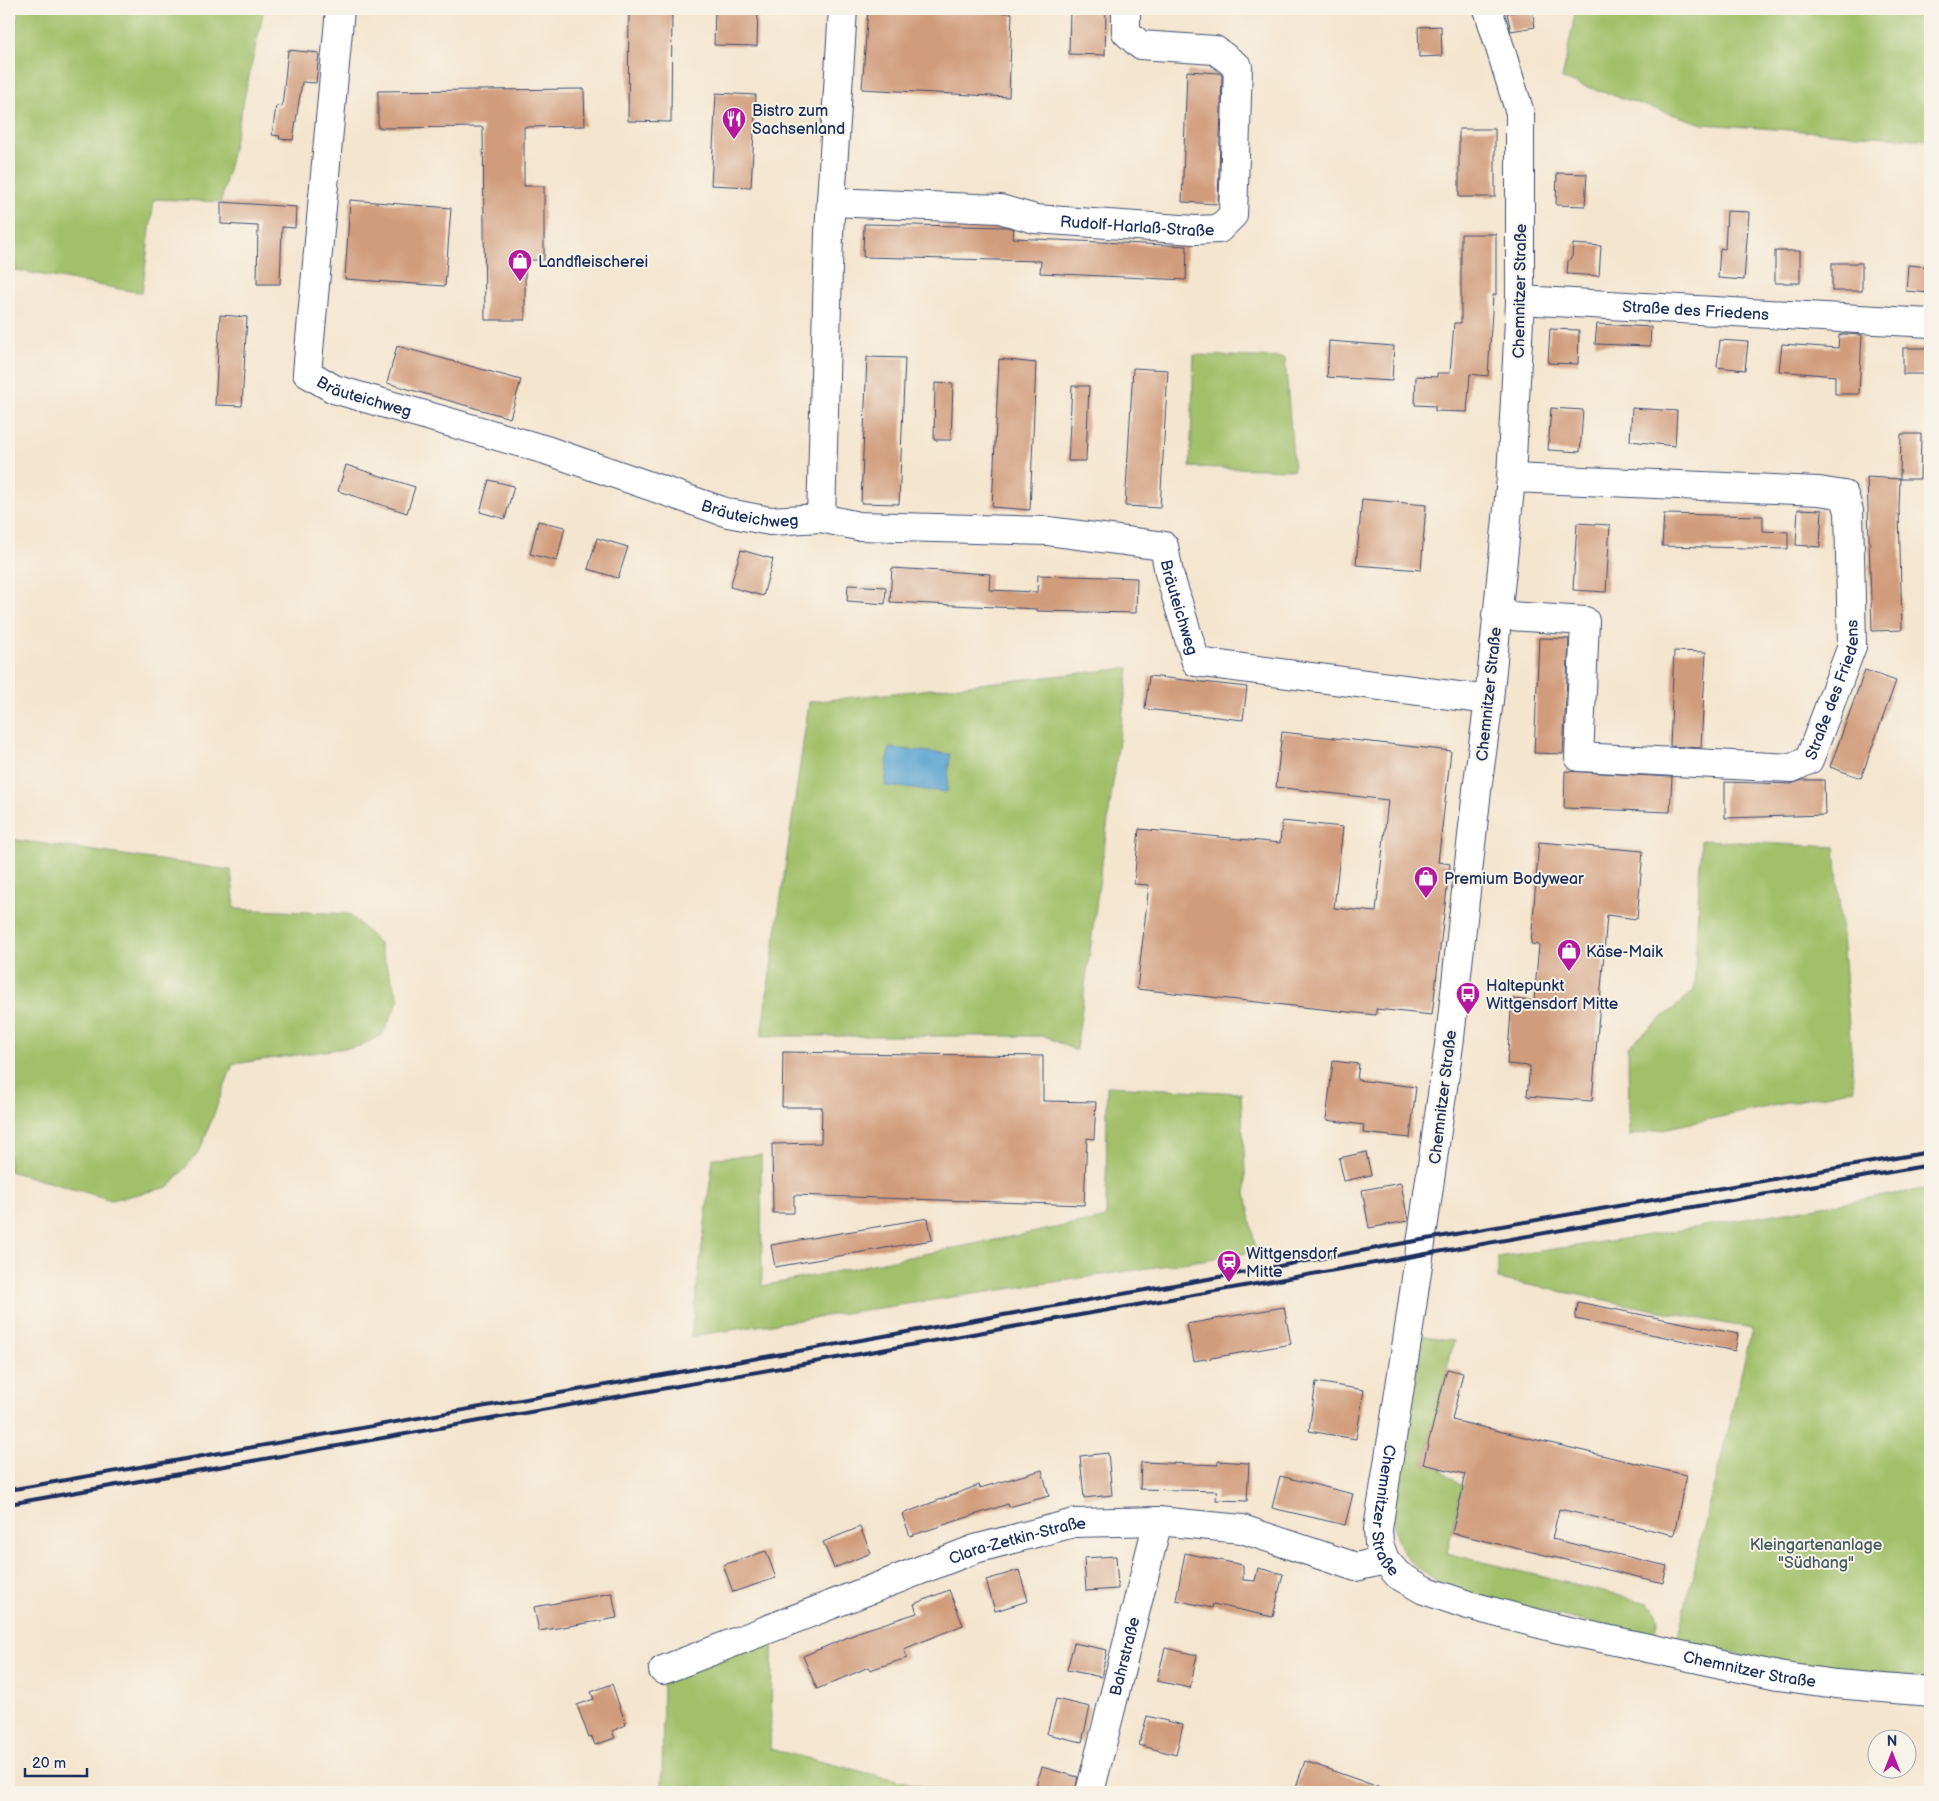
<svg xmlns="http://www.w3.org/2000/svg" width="1939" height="1801" font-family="'Balsamiq Sans',sans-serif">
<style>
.green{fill:#a1c069;stroke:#5e7864}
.water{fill:#57a2cf;stroke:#396896}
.building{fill:#d19c7c}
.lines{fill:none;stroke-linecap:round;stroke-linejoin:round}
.minor-casing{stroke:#3c4a6f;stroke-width:30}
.minor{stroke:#fff;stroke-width:28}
.rail{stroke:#1b2f5e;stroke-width:4}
.labels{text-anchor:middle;stroke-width:4;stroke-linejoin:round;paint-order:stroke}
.poi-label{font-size:16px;fill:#1b2f5e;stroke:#f7f3e8;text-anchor:start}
.street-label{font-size:16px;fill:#1b2f5e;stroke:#f7f3e8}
.park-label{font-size:16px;fill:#435a61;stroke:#f7f3e8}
</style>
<rect width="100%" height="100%" fill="#f7f3e8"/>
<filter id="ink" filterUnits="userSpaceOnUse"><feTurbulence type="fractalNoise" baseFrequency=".02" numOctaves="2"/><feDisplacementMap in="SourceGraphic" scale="10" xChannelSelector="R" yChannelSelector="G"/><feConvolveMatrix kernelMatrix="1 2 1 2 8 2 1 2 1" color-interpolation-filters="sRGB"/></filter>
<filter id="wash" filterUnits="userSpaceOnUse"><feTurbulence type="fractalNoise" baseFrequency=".0096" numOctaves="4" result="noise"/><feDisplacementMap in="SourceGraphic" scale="20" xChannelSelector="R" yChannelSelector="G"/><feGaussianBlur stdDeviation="1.12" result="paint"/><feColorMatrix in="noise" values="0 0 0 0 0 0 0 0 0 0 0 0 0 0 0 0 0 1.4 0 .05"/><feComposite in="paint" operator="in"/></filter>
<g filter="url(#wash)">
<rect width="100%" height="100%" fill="#f4e5ce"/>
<g class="green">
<path d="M20 9H264L221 202 154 199 142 293 9 269V33H12Z"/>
<path d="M1576 9H1930V140L1703 124 1562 79Z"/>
<path d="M1194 355 1285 358 1294 470 1190 467Z"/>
<path d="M1129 668 1076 1051 1045 1036H761L809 702Z"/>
<path d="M9 839 231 870 235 909 349 914 378 942 399 999 383 1034 360 1046 233 1064 200 1150 169 1187 112 1200 9 1171Z"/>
<path d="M1701 840 1835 847 1854 1089 1629 1136 1628 1047 1694 991Z"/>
<path d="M1107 1086 1241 1093 1246 1192 1256 1252 691 1336 713 1158 761 1155 762 1286 1106 1218Z"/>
<path d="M1930 1188V1677L1795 1667 1677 1640 1752 1329 1498 1279V1257L1638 1237Z"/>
<path d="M1420 1335 1454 1341 1423 1464 1440 1468 1462 1487 1447 1553 1648 1603 1657 1612 1658 1620 1654 1634 1645 1636 1450 1589C1427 1575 1400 1561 1395 1532 1393 1525 1395 1516 1395 1508Z"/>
<path d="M773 1627 770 1749 945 1792H662L663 1670Z"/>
</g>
<path class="water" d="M889 748 950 754 947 792 885 786Z"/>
<g id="blocks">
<g class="building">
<path d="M629 9H672L671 122 628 121Z"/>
<path d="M715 9H758L757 46 714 45Z"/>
<path d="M868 9H929L1012 13 1009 97 862 89Z"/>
<path d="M1070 9H1106L1105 55 1069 54Z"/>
<path d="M1532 9 1535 27 1511 31 1507 13Z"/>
<path d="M1441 26 1442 56 1419 57 1418 27Z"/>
<path d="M288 50 319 53 316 83 302 82 293 140 279 139 280 136 272 135 276 106 282 107Z"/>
<path d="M1187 71 1219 73 1222 75 1218 204 1182 202Z"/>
<path d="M584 89 585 126 524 127V186H544V260H525V320H485L483 127 378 128V91Z"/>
<path d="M716 93 756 95 751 187 711 185Z"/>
<rect x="1459" y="129" width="36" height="68"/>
<path d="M1557 173 1587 174 1585 206 1556 205Z"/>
<path d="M350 200 451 208 445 286 345 279Z"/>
<path d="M221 202 296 207 295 228 282 227 280 284H257L258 226 221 224Z"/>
<path d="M1727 211 1749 212 1744 280 1718 278 1720 248 1725 249Z"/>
<path d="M864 224 1007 227 1014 229 1013 238 1187 246 1186 280 1040 273 1041 261 863 257Z"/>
<path d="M1461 234H1496V295H1493L1488 376 1470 374 1467 412 1435 411V406L1415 405 1416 376 1437 377V373H1450L1454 323H1461Z"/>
<path d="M1573 244 1601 246 1599 276 1567 274 1568 261 1572 257Z"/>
<rect x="1775" y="251" width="25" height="32"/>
<rect x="1832" y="263" width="30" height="28"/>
<path d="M1908 265 1930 267V293L1906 291Z"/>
<path d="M220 315 247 317 242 406 215 405Z"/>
<path d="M1597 324 1651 327 1650 346 1595 344Z"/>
<path d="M1550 329 1579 330 1578 364 1548 363Z"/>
<path d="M1844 334 1862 335 1859 394H1835V376L1779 371 1782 344 1838 348 1839 335Z"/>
<path d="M1720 340 1748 342 1745 370 1717 367Z"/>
<path d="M1329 341 1394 346 1392 381 1327 377Z"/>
<path d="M397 346 521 380 510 418 387 383Z"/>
<rect x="1903" y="348" width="27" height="26"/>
<path d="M867 357 905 358 899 504 861 503Z"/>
<path d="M999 359 1036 363 1030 510 992 507Z"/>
<path d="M1133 368 1168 370 1160 508 1125 506Z"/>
<path d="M935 383 953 384 951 440H934Z"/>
<path d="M1072 386H1089L1086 461H1068Z"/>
<path d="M1551 408 1583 410 1580 452 1548 450Z"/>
<path d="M1632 408 1677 411 1675 446 1630 441Z"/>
<path d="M1901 434H1921L1920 479H1900Z"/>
<path d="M346 465 415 487 407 513 338 491Z"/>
<path d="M1867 477 1900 479 1899 509 1902 630 1872 631Z"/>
<path d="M489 480 514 486 505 519 480 512Z"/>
<path d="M1362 499 1426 505 1421 570 1356 565Z"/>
<path d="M1798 509 1822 510 1820 547 1796 545Z"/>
<path d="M1664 514 1763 516V531L1788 532V549L1662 546Z"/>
<path d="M538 521 565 527 557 561 530 554Z"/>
<path d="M1577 523 1610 525 1606 592 1573 590Z"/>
<path d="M597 538 628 547 618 578 588 569Z"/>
<path d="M741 550 773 559 763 596 730 587Z"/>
<path d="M892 568 990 574 989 590 1037 592 1038 575 1137 578 1136 613 1037 611V609L890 602Z"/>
<path d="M848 585 886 587 885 604 847 601Z"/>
<path d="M1539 638 1569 639 1563 754 1534 753Z"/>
<path d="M1674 651 1706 652 1701 748 1670 746Z"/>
<path d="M1865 670 1896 681 1861 778 1830 767Z"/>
<path d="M1149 676 1247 687 1243 720 1145 709Z"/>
<path d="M1282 732 1451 751 1438 862 1450 864 1432 1015 1376 1009V1015L1137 989 1149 885 1134 884 1139 829 1280 843 1282 821 1343 827 1334 908 1376 912 1388 800 1276 787Z"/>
<path d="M1565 771 1672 777 1670 812 1564 808Z"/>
<path d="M1803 780H1824L1825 815 1725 818V782L1791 784Z"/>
<path d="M1539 842 1643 851 1637 919 1607 915 1592 1101 1527 1096 1530 1066 1507 1064 1512 999 1534 1001 1539 945 1531 944Z"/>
<path d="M783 1052 1043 1056V1101L1096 1102 1094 1139 1087 1138 1084 1205 794 1195V1213H773L772 1144 821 1143 822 1107H782Z"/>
<path d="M1333 1061 1359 1064 1357 1080 1416 1087 1410 1138 1363 1133 1364 1125 1326 1120Z"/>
<path d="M1366 1152 1371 1175 1344 1181 1339 1158Z"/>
<path d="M1401 1183 1408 1221 1369 1228 1362 1190Z"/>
<path d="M928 1218 932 1240 775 1267 771 1245Z"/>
<path d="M1578 1302 1738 1334 1735 1351 1575 1319Z"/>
<path d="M1284 1307 1291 1344 1194 1361 1187 1324Z"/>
<path d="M1447 1369 1463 1373 1452 1420 1686 1475 1674 1535 1559 1509 1552 1539 1667 1566 1663 1583 1452 1533 1463 1488 1462 1487 1465 1474 1423 1464Z"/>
<path d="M1316 1382 1364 1390 1356 1439 1309 1431Z"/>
<path d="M1108 1453 1112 1495 1084 1498 1080 1456Z"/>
<path d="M1218 1461 1249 1463 1247 1501 1216 1500 1217 1491 1140 1489 1141 1462 1218 1465Z"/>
<path d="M1042 1470 1049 1496 1009 1507 1008 1504 910 1536 902 1514 979 1485 980 1488Z"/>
<path d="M1280 1476 1353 1494 1345 1525 1272 1508Z"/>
<path d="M860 1527 871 1553 834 1568 823 1542Z"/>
<path d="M766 1551 776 1578 733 1592 723 1565Z"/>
<path d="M1185 1553 1243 1565V1580L1255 1581 1258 1568 1283 1574 1273 1617 1213 1604 1212 1608 1176 1600Z"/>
<path d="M1116 1556 1118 1589 1086 1591 1084 1558Z"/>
<path d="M1019 1570 1028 1601 995 1611 986 1580Z"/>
<path d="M949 1590 963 1625 904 1649 907 1658 870 1670 869 1667 817 1689 803 1656 858 1633V1632L917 1613 914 1604Z"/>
<path d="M612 1593 617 1618 539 1631 534 1607Z"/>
<path d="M1074 1643 1107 1650 1101 1677 1067 1670Z"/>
<path d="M1165 1648 1197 1655 1190 1688 1157 1681Z"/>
<path d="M612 1684 626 1725 612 1731 615 1738 595 1745 592 1737 589 1738 577 1705 594 1699 591 1692Z"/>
<path d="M1056 1699 1090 1707 1082 1742 1047 1734Z"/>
<path d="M1147 1716 1183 1725 1176 1755 1139 1745Z"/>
<path d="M1305 1761 1387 1790V1792H1311L1296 1787Z"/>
<path d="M1042 1767 1078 1777 1075 1792H1034Z"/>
</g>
</g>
</g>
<g filter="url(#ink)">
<use href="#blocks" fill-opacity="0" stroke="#3c4a6f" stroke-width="1"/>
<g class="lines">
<defs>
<g id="minor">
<path id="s1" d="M340 9 307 373 334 389 546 450 728 513 770 521 821 518 858 526 1048 531 1164 546 1169 573 1196 662 1489 700"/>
<path id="s2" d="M1488 9 1520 113V300L1511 478 1489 700 1477 790 1450 1038 1409 1328 1378 1529 1379 1544 1385 1560 1398 1575 1424 1590 1468 1605 1555 1628 1778 1676 1836 1684 1930 1692"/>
<path id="s3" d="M831 202 1000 209 1035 219 1195 230 1219 229 1233 215 1238 67 1215 50 1140 45 1126 32V9"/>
<path id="s4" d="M1520 300 1930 323"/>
<path d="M821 518 829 233 843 9"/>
<path id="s5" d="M1496 615 1585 621 1579 757 1792 768 1809 760 1852 646 1849 511 1844 495 1819 491 1511 478"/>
<path id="s6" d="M663 1670 975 1549 1074 1523 1158 1521 1242 1529 1356 1567 1385 1560"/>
<path id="s7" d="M1090 1792 1158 1521"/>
</g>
</defs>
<use href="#minor" class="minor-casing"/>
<use href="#minor" class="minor"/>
<g class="rail">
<path d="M9 1490 1208 1279 1421 1240 1930 1152"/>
<path d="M9 1504 1930 1165"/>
</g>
</g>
</g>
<defs>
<symbol id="restaurant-pin" viewBox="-11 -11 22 30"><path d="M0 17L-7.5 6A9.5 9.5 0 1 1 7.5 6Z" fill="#b5179e" stroke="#f7f3e8"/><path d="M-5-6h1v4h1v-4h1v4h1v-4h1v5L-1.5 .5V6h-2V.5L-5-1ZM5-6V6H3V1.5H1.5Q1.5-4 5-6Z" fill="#fff"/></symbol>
<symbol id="shop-pin" viewBox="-11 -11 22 30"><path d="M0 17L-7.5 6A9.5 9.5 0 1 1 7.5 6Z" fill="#b5179e" stroke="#f7f3e8"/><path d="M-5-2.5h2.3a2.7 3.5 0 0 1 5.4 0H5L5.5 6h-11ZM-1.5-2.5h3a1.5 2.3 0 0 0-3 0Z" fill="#fff"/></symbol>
<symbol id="bus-pin" viewBox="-11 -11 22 30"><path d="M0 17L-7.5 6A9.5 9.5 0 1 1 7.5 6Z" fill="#b5179e" stroke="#f7f3e8"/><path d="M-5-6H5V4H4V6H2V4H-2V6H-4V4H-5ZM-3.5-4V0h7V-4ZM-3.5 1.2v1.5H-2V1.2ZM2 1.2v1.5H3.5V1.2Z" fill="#fff"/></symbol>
<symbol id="station-pin" viewBox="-11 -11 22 30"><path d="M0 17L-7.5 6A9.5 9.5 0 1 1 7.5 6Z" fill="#b5179e" stroke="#f7f3e8"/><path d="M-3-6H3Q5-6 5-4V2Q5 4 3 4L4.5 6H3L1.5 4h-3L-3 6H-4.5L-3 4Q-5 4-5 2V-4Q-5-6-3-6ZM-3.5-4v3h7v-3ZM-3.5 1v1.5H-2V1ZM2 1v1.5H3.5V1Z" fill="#fff"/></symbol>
</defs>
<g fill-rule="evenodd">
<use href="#restaurant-pin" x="720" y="105" width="28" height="38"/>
<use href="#shop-pin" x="506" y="247" width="28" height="38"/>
<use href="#shop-pin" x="1412" y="864" width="28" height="38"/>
<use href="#shop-pin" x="1555" y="937" width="28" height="38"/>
<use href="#bus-pin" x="1454" y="980" width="28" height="38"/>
<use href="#station-pin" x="1215" y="1248" width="28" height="38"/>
</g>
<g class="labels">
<g class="poi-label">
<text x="752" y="116">Bistro zum<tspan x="752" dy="18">Sachsenland</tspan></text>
<text x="538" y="267">Landfleischerei</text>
<text x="1444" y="884">Premium Bodywear</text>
<text x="1586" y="957">Käse-Maik</text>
<text x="1486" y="991">Haltepunkt<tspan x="1486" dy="18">Wittgensdorf Mitte</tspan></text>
<text x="1246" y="1259">Wittgensdorf<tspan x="1246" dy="18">Mitte</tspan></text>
</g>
<g class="street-label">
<text dy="6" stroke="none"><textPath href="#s3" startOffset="308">Rudolf-Harlaß-Straße</textPath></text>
<text transform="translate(1519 291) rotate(-89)" y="6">Chemnitzer Straße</text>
<text dy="6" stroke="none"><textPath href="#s4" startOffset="176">Straße des Friedens</textPath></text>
<text dy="6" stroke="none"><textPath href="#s1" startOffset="428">Bräuteichweg</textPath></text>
<text dy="6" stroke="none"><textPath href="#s1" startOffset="832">Bräuteichweg</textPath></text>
<text dy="6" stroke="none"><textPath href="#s1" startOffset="1312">Bräuteichweg</textPath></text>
<text dy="6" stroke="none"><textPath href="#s5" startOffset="532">Straße des Friedens</textPath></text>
<text transform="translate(1488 694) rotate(-84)" y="6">Chemnitzer Straße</text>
<text transform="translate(1442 1097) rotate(-83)" y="6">Chemnitzer Straße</text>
<text dy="6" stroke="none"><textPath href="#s2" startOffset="1516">Chemnitzer Straße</textPath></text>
<text dy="6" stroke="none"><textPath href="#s6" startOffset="378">Clara-Zetkin-Straße</textPath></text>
<text dy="6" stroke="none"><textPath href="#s7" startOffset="140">Bahrstraße</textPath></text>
<text dy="6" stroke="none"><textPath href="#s2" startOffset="1951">Chemnitzer Straße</textPath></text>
</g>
<g class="park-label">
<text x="1816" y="1550">Kleingartenanlage<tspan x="1816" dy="18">"Südhang"</tspan></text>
</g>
</g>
<rect width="1939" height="1801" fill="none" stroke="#f7f3e8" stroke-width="30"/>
<g transform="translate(1892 1754)"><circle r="24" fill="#f7f3e8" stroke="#9fa5b1"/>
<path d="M0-4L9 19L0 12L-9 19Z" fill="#b5179e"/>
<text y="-8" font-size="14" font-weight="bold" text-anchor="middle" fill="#1b2f5e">N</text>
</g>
<path d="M25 1768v8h62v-8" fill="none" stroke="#1b2f5e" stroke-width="2.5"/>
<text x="32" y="1768" font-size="15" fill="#1b2f5e" stroke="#f7f3e8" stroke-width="4" paint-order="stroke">20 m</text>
</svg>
